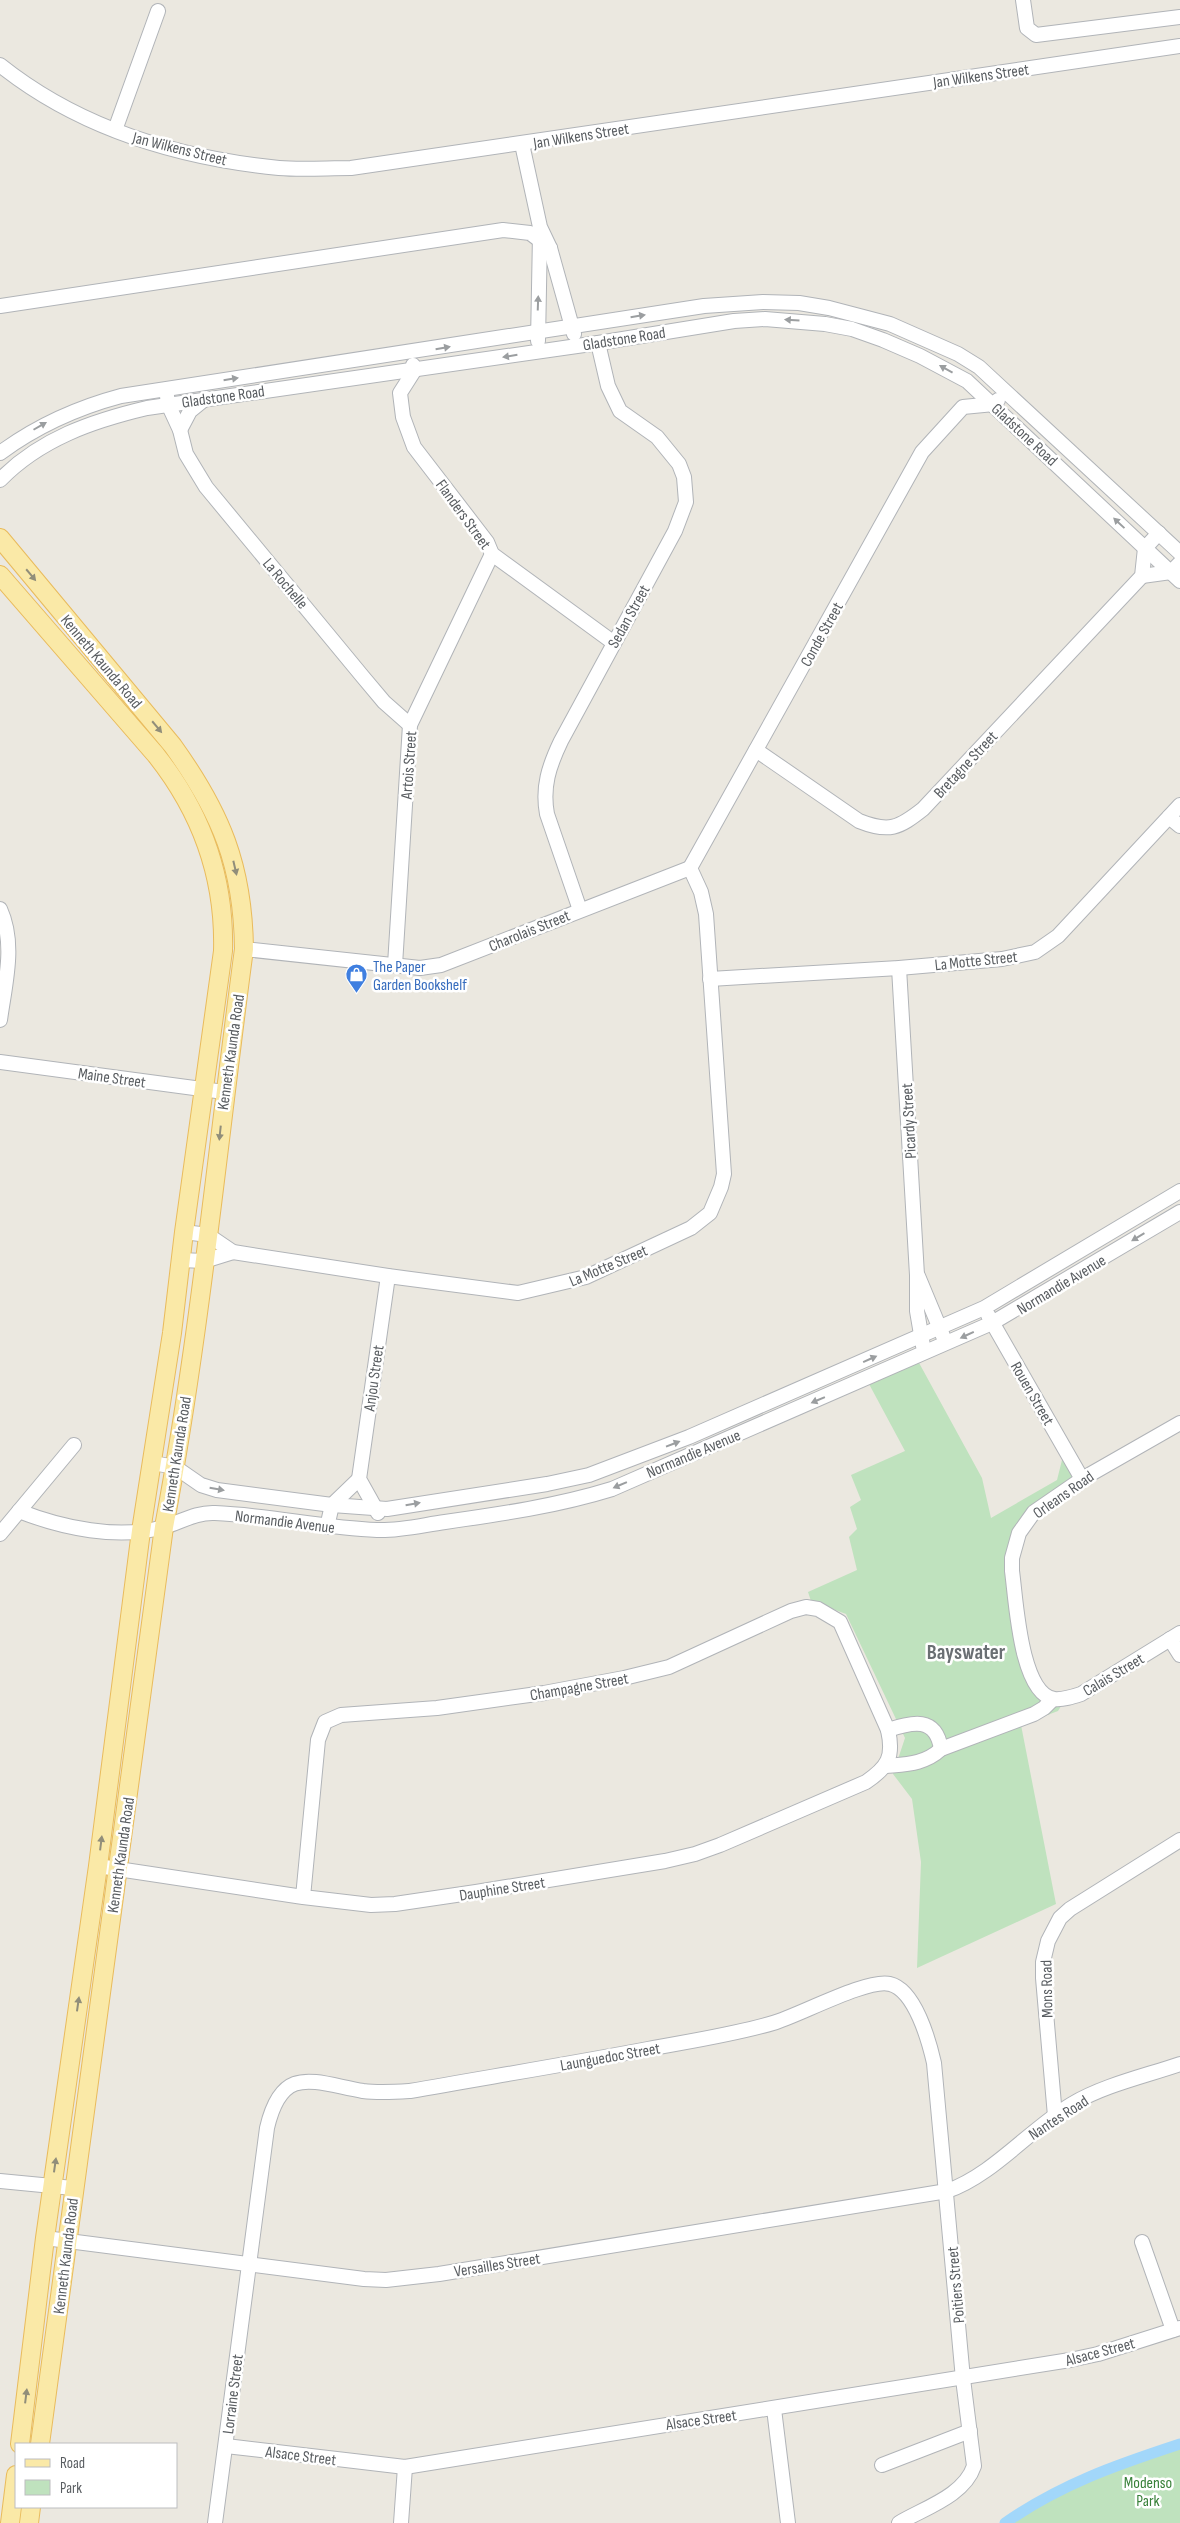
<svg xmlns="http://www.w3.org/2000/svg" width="1180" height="2523" font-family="'Sofia Sans Condensed',sans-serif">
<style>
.green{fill:#bfe2be}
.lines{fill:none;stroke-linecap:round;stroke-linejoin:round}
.canal{stroke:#a2d7fa;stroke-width:11}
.minor-casing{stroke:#b1b4b8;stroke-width:16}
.major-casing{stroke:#e9bb5c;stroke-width:20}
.minor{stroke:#fff;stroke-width:14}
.major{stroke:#fae9a7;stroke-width:18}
.oneway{fill:#9b9ea0}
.oneway2{fill:#918e7a}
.labels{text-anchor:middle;stroke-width:5;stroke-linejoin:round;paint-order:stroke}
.street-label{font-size:16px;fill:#595d61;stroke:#fff}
.shop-label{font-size:16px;fill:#366cbe;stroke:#fff;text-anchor:start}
.park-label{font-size:16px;fill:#388039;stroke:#fff}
.district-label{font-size:21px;font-weight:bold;fill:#6a6f73;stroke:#fff}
</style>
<rect width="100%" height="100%" fill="#ebe8e0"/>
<g class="green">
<path d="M918 1361 982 1478 991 1518 1057 1480 1062 1460 1064 1459 1076 1479 1037 1503 1012 1552 1028 1672 1063 1703 1058 1711 1021 1725 1056 1904 917 1968 921 1862 912 1799 893 1774 905 1738 846 1614 811 1601 808 1592 857 1570 849 1537 857 1529 850 1507 861 1500 851 1475 905 1451 869 1384Z"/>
<path d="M1180 2445V2523H1007L1078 2480Z"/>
</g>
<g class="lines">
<path class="canal" d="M1005 2523C1061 2484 1116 2465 1180 2444"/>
<defs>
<g id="minor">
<path d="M1023 0 1027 28 1036 35 1180 17"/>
<path d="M0 65C79 128 179 158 279 168 302 170 327 168 351 168L1180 46"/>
<path d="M115 130 158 11"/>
<path d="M522 144 540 227 550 248 574 334"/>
<path d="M0 306 503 230 530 233 550 248"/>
<path d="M538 341 540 235"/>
<path d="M413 365 414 371 400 393 403 417 414 447 487 542 492 554 614 643"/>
<path d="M167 396 168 404 180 430 186 454 206 487 363 677 384 702 410 725"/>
<path d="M180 430 190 411 206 398"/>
<path d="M0 453C38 425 76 408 121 396L704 306 763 302 799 303 829 308 890 324 958 354 979 367 1180 553"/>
<path d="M0 480C40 439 92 421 147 408L598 343 734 321 765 319 825 324 852 329 883 340 920 356 967 381 1180 581"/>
<path d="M1142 576 1171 572 1180 563"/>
<path d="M756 750 859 821C889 833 899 828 923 809L1142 576 1145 548 1159 533"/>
<path d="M1169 817 1180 826"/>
<path d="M690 868 922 452 963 407 994 404 998 400"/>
<path d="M0 909C16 944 5 983 0 1020"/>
<path d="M580 910 547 814C542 787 549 766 561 741L675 531 686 502 684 477 679 464 657 437 620 411 608 386 598 343"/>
<path d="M244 949 420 968 441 965 690 868"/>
<path d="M395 965 410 725 492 554"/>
<path d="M899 968 917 1275V1311L923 1346"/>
<path d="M710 979 899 968 1002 959 1035 952 1058 936 1180 805"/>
<path d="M0 1062 224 1092"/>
<path d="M184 1232 208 1235 233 1252 388 1276 518 1293 586 1277 691 1228 710 1213 721 1187 724 1174 706 914 701 892 690 868"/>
<path d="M181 1260 204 1261 233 1252"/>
<path d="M918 1276 943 1336"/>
<path d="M988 1315 1082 1479"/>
<path d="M1180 1423 1082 1479 1034 1512 1019 1533 1012 1558V1571C1016 1599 1020 1693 1054 1699 1063 1700 1072 1697 1081 1694L1180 1633"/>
<path d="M153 1463 175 1467 201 1485 217 1490 332 1505 387 1509 547 1484 589 1475 689 1437 984 1308 1180 1191"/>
<path d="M19 1511C62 1528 118 1540 164 1527 181 1522 196 1512 215 1513 269 1515 322 1528 377 1530 399 1531 423 1525 445 1522 501 1514 557 1506 612 1489L992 1323 1180 1212"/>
<path d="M378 1513 359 1479 388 1276"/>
<path d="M327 1527 332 1505 359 1479"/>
<path d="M0 1534 74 1445"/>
<path d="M1170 1639 1180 1655"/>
<path d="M888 1730C912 1722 936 1716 941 1749"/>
<path d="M886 1766C907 1764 925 1764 941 1749L1034 1714 1044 1708 1053 1699"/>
<path d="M98 1866 303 1897 371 1905 395 1904 476 1892 665 1861 695 1854 720 1845 866 1782C888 1767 894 1757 888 1730L840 1622 818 1609 806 1607 791 1611 669 1667 624 1678 544 1693 437 1708 341 1715 325 1722 318 1740 303 1897"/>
<path d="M1055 2116 1043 1978V1962L1048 1941 1060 1918 1070 1909 1180 1840"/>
<path d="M0 2181 73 2188"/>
<path d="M45 2238 364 2279 386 2280 439 2274 947 2191C993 2175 1030 2129 1072 2104 1104 2085 1145 2076 1180 2064"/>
<path d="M1142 2242 1173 2330"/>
<path d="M774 2409 788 2523"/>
<path d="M226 2446 405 2467 1070 2360 1098 2354 1180 2328"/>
<path d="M882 2465 970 2431"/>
<path d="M215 2523 267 2128C282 2064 312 2082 363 2091 379 2093 394 2092 410 2091 489 2077 569 2064 648 2049 690 2041 732 2035 773 2023 800 2015 868 1978 890 1984 915 1990 929 2041 934 2063L963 2379 974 2466C964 2496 924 2508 899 2523"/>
<path d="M401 2523 405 2467"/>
</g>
<g id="major">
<path d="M0 538 173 746C221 813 243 866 244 949 218 1142 200 1336 164 1527L40 2444"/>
<path d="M0 575 156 755C202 813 225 878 223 951L184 1232 172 1333 141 1531 98 1866 45 2238 20 2444"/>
<path d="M10 2523 16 2475"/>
<path d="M29 2523 31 2507"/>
</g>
</defs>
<use href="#minor" class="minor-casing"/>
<use href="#major" class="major-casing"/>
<use href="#minor" class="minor"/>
<use href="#major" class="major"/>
</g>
<defs><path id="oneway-solid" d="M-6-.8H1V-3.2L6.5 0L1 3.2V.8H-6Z" transform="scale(1.25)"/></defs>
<g class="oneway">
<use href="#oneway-solid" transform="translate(538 303) rotate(-88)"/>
<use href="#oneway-solid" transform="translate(638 316) rotate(-9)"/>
<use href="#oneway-solid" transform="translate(792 320) rotate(-176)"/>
<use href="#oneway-solid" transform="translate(443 348) rotate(-10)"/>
<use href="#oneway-solid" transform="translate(510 356) rotate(171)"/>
<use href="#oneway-solid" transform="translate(946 369) rotate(-151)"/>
<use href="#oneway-solid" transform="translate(231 379) rotate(-9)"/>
<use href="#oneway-solid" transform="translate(40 426) rotate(-30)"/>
<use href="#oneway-solid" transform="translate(1119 523) rotate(-137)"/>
<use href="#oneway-solid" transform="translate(1138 1237) rotate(149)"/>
<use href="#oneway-solid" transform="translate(967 1335) rotate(155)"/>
<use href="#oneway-solid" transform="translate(870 1359) rotate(-24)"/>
<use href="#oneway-solid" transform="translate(818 1400) rotate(157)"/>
<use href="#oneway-solid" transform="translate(673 1444) rotate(-21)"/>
<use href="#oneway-solid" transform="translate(620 1485) rotate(157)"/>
<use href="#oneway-solid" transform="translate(217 1489) rotate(10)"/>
<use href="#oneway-solid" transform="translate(413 1504) rotate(-10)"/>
</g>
<g class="oneway2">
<use href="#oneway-solid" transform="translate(31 575) rotate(50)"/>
<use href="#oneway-solid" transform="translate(157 727) rotate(50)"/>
<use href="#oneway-solid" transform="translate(235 868) rotate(77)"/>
<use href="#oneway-solid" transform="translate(220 1133) rotate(96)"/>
<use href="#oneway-solid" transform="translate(101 1843) rotate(-83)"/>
<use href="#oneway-solid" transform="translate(78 2004) rotate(-82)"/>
<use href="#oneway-solid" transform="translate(55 2165) rotate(-82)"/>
<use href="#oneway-solid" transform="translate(26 2396) rotate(-83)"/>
</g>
<defs>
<symbol id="shop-pin" viewBox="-11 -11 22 30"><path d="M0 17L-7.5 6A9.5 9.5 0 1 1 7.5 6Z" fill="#3f7fe0" stroke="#fff"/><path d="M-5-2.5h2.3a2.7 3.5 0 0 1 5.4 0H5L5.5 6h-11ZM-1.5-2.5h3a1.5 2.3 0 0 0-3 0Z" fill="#fff"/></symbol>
</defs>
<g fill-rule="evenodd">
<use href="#shop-pin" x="344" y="962" width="25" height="34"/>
</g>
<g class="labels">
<g class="street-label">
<text transform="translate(981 75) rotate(-8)" y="6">Jan Wilkens Street</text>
<text transform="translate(581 135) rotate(-9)" y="6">Jan Wilkens Street</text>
<text transform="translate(180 148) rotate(14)" y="6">Jan Wilkens Street</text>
<text transform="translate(624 338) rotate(-9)" y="6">Gladstone Road</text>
<text transform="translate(223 396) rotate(-8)" y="6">Gladstone Road</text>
<text transform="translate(1025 434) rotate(43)" y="6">Gladstone Road</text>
<text transform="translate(464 514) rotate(54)" y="6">Flanders Street</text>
<text transform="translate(286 583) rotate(50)" y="6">La Rochelle</text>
<text transform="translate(628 616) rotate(-61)" y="6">Sedan Street</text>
<text transform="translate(821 634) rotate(-61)" y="6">Conde Street</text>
<text transform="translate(102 661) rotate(50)" y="6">Kenneth Kaunda Road</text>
<text transform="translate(965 764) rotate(-47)" y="6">Bretagne Street</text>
<text transform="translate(408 765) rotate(-86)" y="6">Artois Street</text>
<text transform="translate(529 930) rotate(-22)" y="6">Charolais Street</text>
<text transform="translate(976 960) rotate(-6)" y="6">La Motte Street</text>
<text transform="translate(230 1052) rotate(-82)" y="6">Kenneth Kaunda Road</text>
<text transform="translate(112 1077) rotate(8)" y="6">Maine Street</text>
<text transform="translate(908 1121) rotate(-93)" y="6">Picardy Street</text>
<text transform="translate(608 1265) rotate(-23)" y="6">La Motte Street</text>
<text transform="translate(1061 1284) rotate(-31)" y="6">Normandie Avenue</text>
<text transform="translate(373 1378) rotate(-82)" y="6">Anjou Street</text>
<text transform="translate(1033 1393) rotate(60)" y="6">Rouen Street</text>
<text transform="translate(693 1453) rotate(-23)" y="6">Normandie Avenue</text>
<text transform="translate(176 1454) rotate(-81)" y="6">Kenneth Kaunda Road</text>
<text transform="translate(1063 1494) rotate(-35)" y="6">Orleans Road</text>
<text transform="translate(285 1521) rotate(7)" y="6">Normandie Avenue</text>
<text transform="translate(1113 1674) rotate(-31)" y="6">Calais Street</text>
<text transform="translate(579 1686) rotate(-10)" y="6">Champagne Street</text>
<text transform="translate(120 1855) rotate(-82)" y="6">Kenneth Kaunda Road</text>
<text transform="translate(502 1888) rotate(-9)" y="6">Dauphine Street</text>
<text transform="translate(1046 1989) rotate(-91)" y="6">Mons Road</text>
<text transform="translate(610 2056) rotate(-10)" y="6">Launguedoc Street</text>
<text transform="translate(1058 2117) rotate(-33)" y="6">Nantes Road</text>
<text transform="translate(65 2256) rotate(-83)" y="6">Kenneth Kaunda Road</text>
<text transform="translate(497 2264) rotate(-9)" y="6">Versailles Street</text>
<text transform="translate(955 2285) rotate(-95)" y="6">Poitiers Street</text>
<text transform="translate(1100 2351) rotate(-15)" y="6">Alsace Street</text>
<text transform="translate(232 2394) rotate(-83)" y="6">Lorraine Street</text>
<text transform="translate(701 2419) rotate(-8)" y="6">Alsace Street</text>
<text transform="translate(301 2455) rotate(7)" y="6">Alsace Street</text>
</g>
<g class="shop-label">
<text x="373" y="972">The Paper<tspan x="373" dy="18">Garden Bookshelf</tspan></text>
</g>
<g class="park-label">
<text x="1148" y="2488">Modenso<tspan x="1148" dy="18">Park</tspan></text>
</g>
<g class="district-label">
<text x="966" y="1659">Bayswater</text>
</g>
</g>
<rect x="15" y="2443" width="162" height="65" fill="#ffffff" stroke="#bdbec0"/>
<rect x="25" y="2459" width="25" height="8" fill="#fae9a7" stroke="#bdbec0"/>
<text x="60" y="2468" font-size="15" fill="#595d61">Road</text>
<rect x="25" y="2480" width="25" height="15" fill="#bfe2be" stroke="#bdbec0"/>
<text x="60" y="2493" font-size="15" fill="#595d61">Park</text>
</svg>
